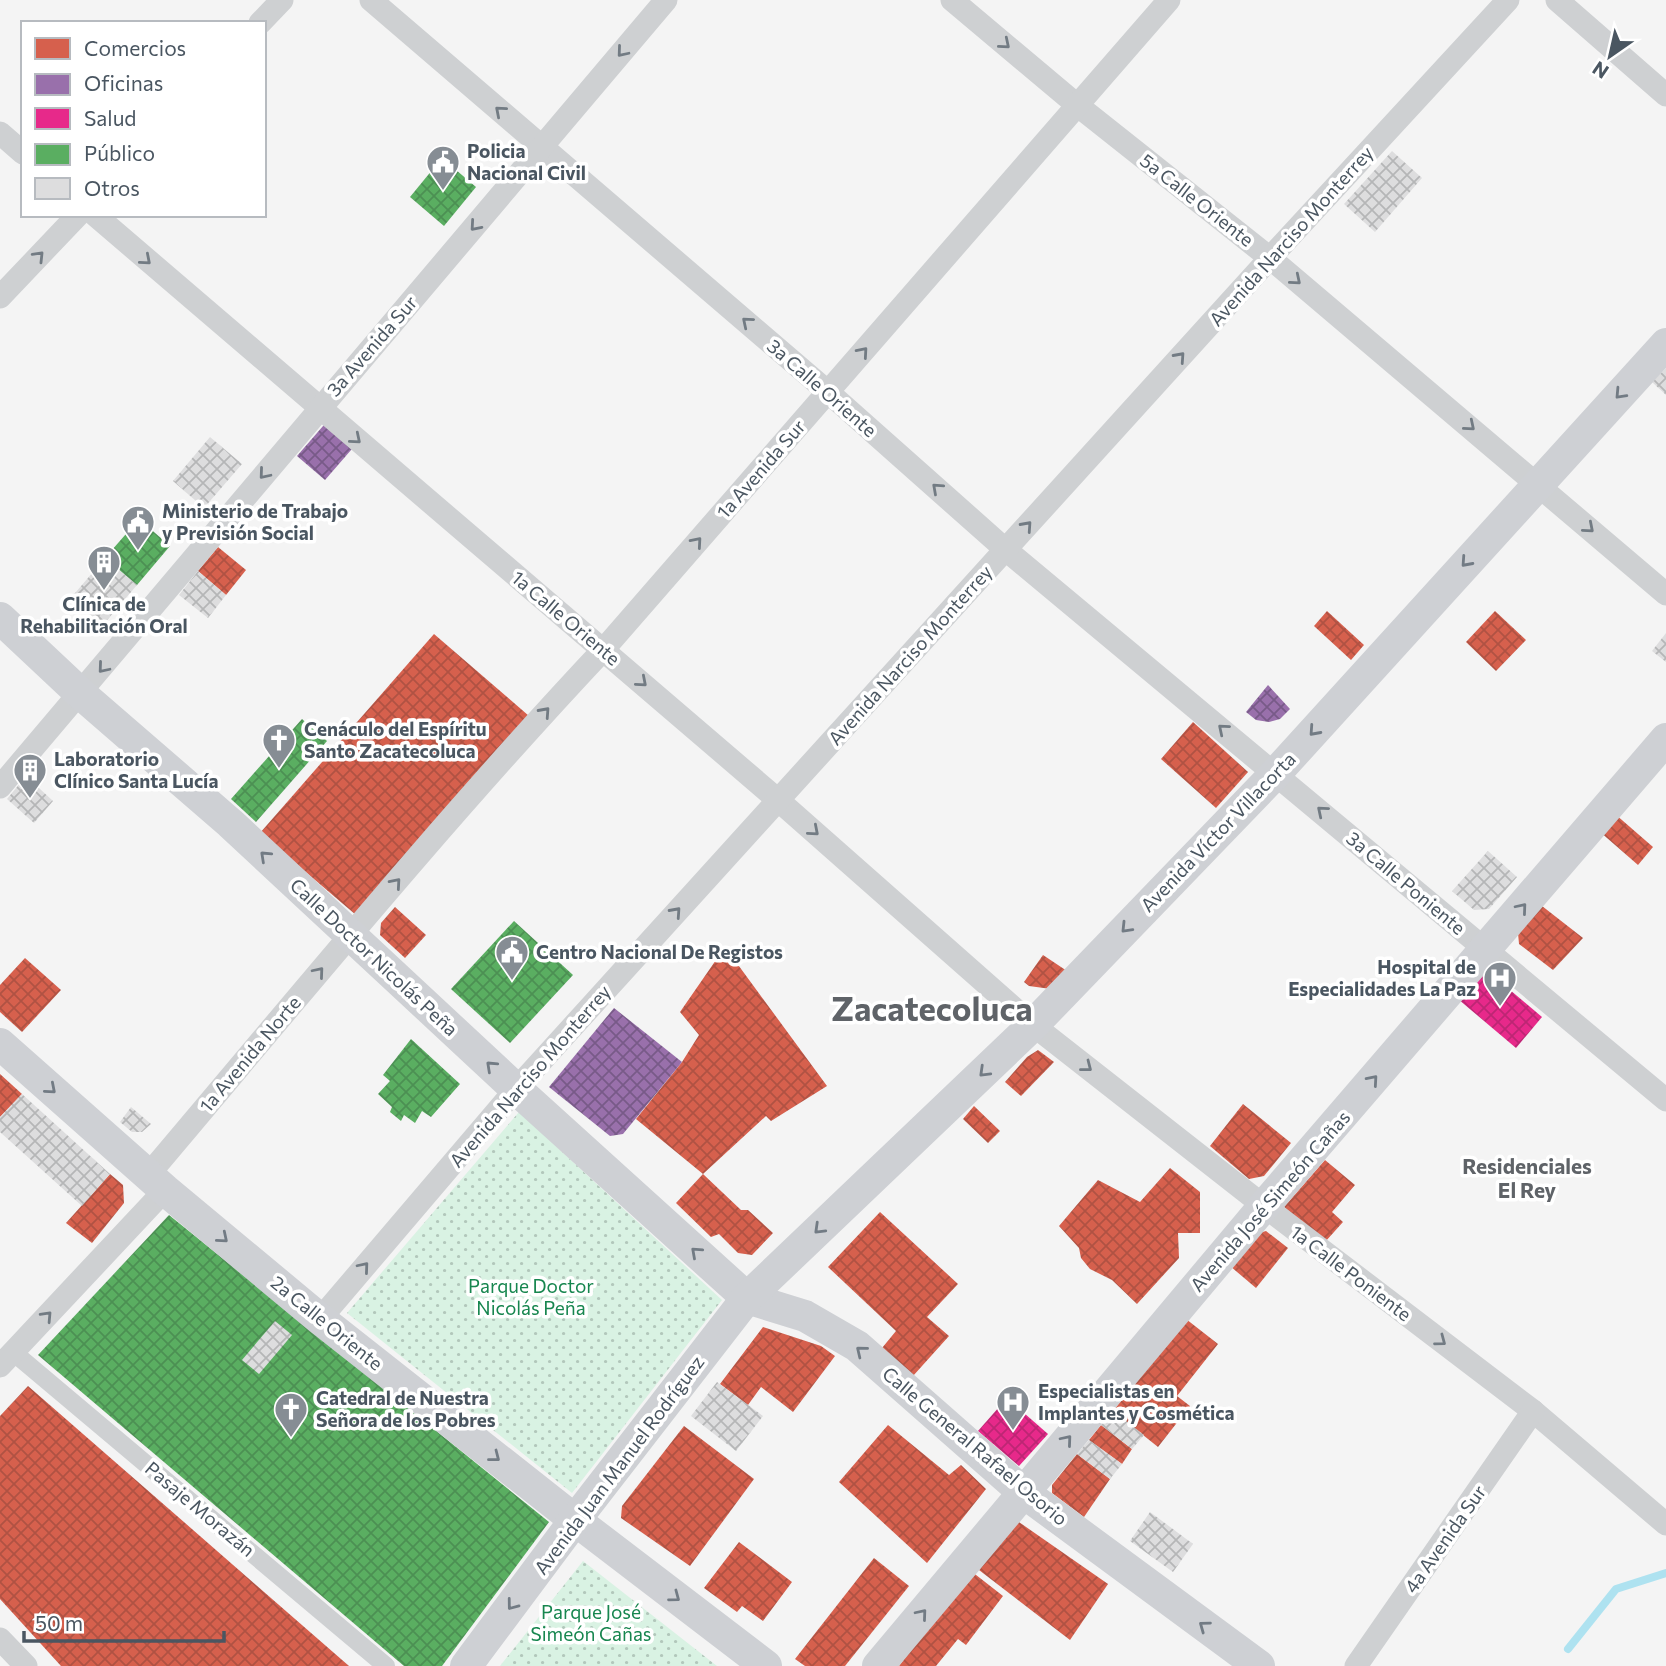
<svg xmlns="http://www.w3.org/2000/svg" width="1666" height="1666" font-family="Commissioner,sans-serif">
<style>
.park{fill:url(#park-dots)}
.shops{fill:url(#shops-cross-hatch)}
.offices{fill:url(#offices-cross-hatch)}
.health{fill:url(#health-cross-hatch)}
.public{fill:url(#public-cross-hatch)}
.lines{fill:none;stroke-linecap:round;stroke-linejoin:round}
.stream{stroke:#aee2f0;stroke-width:8}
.building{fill:url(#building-cross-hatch)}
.pedestrian{stroke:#ced0d2;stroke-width:18}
.minor{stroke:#ced0d2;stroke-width:23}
.secondary{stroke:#ced0d4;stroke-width:32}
.oneway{stroke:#727b83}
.oneway2{stroke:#727b84}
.labels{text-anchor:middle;stroke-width:7;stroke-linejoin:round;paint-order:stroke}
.poi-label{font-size:19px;font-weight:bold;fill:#4a5661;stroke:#fff;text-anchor:start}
.street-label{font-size:19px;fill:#4a5661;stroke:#fff}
.park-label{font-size:19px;fill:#17864f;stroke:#fff}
.neighbourhood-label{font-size:21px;font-weight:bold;fill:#5f6368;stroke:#fff}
.town-label{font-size:33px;font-weight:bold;fill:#5f6368;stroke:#fff}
</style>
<defs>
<pattern id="park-dots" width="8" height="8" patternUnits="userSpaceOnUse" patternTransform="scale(1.75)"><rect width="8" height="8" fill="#d9f2e3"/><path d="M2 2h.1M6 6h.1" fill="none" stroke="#b2c7bb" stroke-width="1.8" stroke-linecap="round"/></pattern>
<pattern id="shops-cross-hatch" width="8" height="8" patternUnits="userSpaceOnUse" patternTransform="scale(1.75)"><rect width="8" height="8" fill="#d6604d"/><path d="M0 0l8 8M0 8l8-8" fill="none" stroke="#b05243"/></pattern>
<pattern id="offices-cross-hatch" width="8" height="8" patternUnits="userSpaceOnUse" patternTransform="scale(1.75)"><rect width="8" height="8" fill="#9970ab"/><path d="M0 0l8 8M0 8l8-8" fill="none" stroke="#785a88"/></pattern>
<pattern id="health-cross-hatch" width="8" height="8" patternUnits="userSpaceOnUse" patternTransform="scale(1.75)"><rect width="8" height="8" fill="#e7298a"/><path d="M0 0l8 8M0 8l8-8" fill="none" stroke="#bd2674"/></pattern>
<pattern id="public-cross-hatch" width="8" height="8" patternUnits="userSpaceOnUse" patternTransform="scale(1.75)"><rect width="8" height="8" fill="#5aae61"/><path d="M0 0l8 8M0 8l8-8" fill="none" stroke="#4c9053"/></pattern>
<pattern id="building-cross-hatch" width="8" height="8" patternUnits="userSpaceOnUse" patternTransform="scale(1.75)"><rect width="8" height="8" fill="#ddddde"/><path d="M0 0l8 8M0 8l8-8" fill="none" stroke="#b5b6b7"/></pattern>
</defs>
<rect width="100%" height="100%" fill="#f4f4f4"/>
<g class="park">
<path d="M519 1112 722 1300 572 1493 347 1313Z"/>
<path d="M583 1561 717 1666H500Z"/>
</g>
<g class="shops">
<path d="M218 547 246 570 226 595 198 571Z"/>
<path d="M1327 611 1364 645 1351 660 1314 626Z"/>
<path d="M1495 611 1526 640 1496 671 1466 642Z"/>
<path d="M434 634 529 716 356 915 260 833Z"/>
<path d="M1193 722 1248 772 1216 808 1161 759Z"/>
<path d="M1615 814 1653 847 1638 865 1599 831Z"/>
<path d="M1542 906 1583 938 1553 970 1519 944 1518 933Z"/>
<path d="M395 907 426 935 405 958 380 935 381 923Z"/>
<path d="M725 947 827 1086 771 1121 766 1116 703 1174 636 1119 682 1062 699 1035 680 1012Z"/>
<path d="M1043 955 1067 971 1051 989 1029 986 1024 982Z"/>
<path d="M25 958 61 990 22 1032 0 1012V985Z"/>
<path d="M1038 1050 1054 1062 1021 1096 1005 1082 1027 1057Z"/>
<path d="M0 1074 22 1094 0 1117Z"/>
<path d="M1243 1104 1291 1143 1264 1176 1249 1179 1210 1146Z"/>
<path d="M974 1106 1000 1131 988 1143 963 1119Z"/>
<path d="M1325 1160 1355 1185 1332 1212 1343 1222 1325 1242 1284 1207Z"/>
<path d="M1170 1168 1200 1192V1233H1178L1179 1258 1137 1304 1112 1280 1090 1269 1081 1258 1079 1248 1059 1226 1098 1180 1140 1202Z"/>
<path d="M110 1174 123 1185 124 1203 92 1243 66 1223Z"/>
<path d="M703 1174 741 1210H748L773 1233 752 1255 738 1253 719 1234 711 1237 676 1203Z"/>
<path d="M880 1212 958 1284 927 1317 949 1336 913 1376 882 1348 896 1331 828 1267Z"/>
<path d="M1266 1231 1288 1248 1256 1288 1230 1266 1259 1233Z"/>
<path d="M1186 1319 1218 1344 1177 1396 1190 1406 1158 1447 1113 1411Z"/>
<path d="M763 1327 821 1346 835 1356 793 1412 761 1387 748 1405 720 1384Z"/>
<path d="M28 1386 349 1666H61L0 1599V1416Z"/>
<path d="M888 1425 949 1475 961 1465 986 1489 927 1563 839 1482Z"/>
<path d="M1101 1425 1132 1449 1122 1464 1089 1440Z"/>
<path d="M684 1426 754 1479 690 1566 621 1518 622 1506Z"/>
<path d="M1077 1454 1110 1479 1084 1517 1052 1493V1485Z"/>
<path d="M1016 1520 1108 1584 1070 1640 979 1570Z"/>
<path d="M739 1542 792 1582 763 1621 742 1606 737 1612 704 1588Z"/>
<path d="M874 1558 909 1586 845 1666H805L795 1659Z"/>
<path d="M971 1571 1003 1596 966 1645 958 1639 936 1666H899Z"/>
</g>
<g class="offices">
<path d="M330 418 358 442 325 480 297 456Z"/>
<path d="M1268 685 1290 709 1280 719 1269 722 1256 720 1246 712Z"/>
<path d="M614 1008 682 1062 623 1134 610 1136 549 1087Z"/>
</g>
<g class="health">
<path d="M1484 968 1542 1017 1516 1048 1458 999Z"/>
<path d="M1007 1398 1048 1434 1019 1466 978 1431Z"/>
</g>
<g class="public">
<path d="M442 158 476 187 444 226 410 197Z"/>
<path d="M139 519 170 546 137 585 105 558Z"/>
<path d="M302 719 327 741 256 822 231 799Z"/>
<path d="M514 921 573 975 510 1043 451 989Z"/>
<path d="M411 1039 460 1084 431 1117 422 1111 415 1123 404 1115 401 1121 390 1112 392 1107 378 1094 390 1081 383 1075Z"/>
<path d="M169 1215 549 1522 442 1666H404L38 1355Z"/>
</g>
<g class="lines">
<path class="stream" d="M1568 1649 1616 1589 1666 1573"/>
</g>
<g class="building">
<path d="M1392 151 1422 178 1375 232 1344 204Z"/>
<path d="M1666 368V395L1652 382Z"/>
<path d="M210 437 242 464 204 508 173 481Z"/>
<path d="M105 558 137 585 102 626 70 599Z"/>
<path d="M198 571 226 595 208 618 179 595Z"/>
<path d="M1666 633V662L1652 651Z"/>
<path d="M26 776 53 801 34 823 7 799Z"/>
<path d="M1488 851 1517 877 1489 909 1474 910 1452 891Z"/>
<path d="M22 1094 110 1174 82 1206 0 1132V1117Z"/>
<path d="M131 1107 151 1124 142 1132H132L120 1122Z"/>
<path d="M275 1321 292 1335 259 1374 242 1360Z"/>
<path d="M717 1382 763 1416 736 1451 691 1416Z"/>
<path d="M1113 1411 1144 1435 1132 1449 1101 1425Z"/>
<path d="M1089 1440 1122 1464 1110 1479 1077 1454Z"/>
<path d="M1150 1512 1193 1544 1173 1572 1130 1541Z"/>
</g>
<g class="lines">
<path class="pedestrian" d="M13 1352 386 1666"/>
<g class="minor">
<path d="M371 0 828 392 1006 550 1666 1100"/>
<path d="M952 0 1077 105 1270 258 1666 594"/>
<path d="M1557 0 1666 95"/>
<path d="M260 23 282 0"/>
<path d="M0 133 23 153"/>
<path d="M95 215 778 800 1033 1025 1264 1206 1533 1411 1666 1524"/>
<path d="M0 297 78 215"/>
<path d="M0 787 666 0"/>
<path d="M149 1174C298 998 445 818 604 649L1169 0"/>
<path d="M320 1319 516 1089 1270 258 1508 0"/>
<path d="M0 1366 165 1190"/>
<path d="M0 1639 26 1666"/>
<path d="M1356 1666 1533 1411"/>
</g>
<g class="secondary">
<path d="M0 618 81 694 230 823 516 1089 747 1298 805 1316 857 1346 1023 1492 1259 1666"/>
<path d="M0 1044 165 1190 320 1319 575 1520 766 1666"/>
<path d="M466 1666 575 1520 747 1298 1033 1025 1276 773 1666 344"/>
<path d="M878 1666 1264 1206 1666 739"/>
</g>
</g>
<defs><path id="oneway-chevron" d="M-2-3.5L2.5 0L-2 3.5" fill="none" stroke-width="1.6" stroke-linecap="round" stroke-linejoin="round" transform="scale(1.75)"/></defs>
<g class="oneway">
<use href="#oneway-chevron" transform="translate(1005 44) rotate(40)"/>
<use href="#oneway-chevron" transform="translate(622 52) rotate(130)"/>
<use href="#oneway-chevron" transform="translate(500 111) rotate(-139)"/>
<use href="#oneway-chevron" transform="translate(475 226) rotate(131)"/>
<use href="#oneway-chevron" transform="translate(39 256) rotate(-46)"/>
<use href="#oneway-chevron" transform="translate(146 260) rotate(41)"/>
<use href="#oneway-chevron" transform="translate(1296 280) rotate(40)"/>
<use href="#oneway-chevron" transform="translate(747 322) rotate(-140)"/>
<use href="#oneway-chevron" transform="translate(863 352) rotate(-49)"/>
<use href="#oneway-chevron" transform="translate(1180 357) rotate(-48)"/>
<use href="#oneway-chevron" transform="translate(1470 426) rotate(40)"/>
<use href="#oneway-chevron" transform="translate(356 439) rotate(40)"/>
<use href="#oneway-chevron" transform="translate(264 474) rotate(130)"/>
<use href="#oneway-chevron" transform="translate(937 488) rotate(-138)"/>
<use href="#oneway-chevron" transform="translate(1027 526) rotate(-48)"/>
<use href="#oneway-chevron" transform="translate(1589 528) rotate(41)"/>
<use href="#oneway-chevron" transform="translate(697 542) rotate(-49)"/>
<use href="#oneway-chevron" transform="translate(103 668) rotate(130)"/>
<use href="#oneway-chevron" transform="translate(642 682) rotate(41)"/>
<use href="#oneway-chevron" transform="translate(545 712) rotate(-48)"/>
<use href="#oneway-chevron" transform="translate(1223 729) rotate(-140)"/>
<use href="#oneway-chevron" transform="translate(1322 811) rotate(-140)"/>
<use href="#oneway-chevron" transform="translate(814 831) rotate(41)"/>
<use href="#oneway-chevron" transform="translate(396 883) rotate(-49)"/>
<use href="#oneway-chevron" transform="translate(676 912) rotate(-48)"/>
<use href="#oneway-chevron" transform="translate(319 972) rotate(-50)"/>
<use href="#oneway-chevron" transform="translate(1087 1067) rotate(38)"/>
<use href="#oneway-chevron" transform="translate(364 1267) rotate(-50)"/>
<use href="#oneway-chevron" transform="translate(47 1316) rotate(-47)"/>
<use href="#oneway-chevron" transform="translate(1441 1341) rotate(37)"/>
</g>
<g class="oneway2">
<use href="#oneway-chevron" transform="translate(1620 394) rotate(133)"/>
<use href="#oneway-chevron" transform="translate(1466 562) rotate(132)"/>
<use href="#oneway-chevron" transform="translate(1314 731) rotate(132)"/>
<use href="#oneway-chevron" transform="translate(265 856) rotate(-137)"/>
<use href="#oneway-chevron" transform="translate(1522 908) rotate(-50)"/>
<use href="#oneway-chevron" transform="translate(1126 928) rotate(134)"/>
<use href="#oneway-chevron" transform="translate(491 1066) rotate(-137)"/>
<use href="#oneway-chevron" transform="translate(984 1072) rotate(136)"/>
<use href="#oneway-chevron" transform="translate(1373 1080) rotate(-49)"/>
<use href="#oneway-chevron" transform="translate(51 1089) rotate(41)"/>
<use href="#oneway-chevron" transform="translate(819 1229) rotate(136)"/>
<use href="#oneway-chevron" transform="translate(223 1238) rotate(40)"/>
<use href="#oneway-chevron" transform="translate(696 1252) rotate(-138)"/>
<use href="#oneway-chevron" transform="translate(861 1351) rotate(-141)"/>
<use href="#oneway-chevron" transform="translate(1067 1440) rotate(-50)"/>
<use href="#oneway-chevron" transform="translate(495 1457) rotate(38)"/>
<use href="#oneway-chevron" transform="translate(675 1597) rotate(37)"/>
<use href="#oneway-chevron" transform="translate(512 1605) rotate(127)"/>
<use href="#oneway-chevron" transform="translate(922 1614) rotate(-50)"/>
<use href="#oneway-chevron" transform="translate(1204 1626) rotate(-144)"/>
</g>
<defs>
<symbol id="civic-pin" viewBox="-11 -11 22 30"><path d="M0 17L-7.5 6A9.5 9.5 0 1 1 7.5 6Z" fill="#868d94" stroke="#fff"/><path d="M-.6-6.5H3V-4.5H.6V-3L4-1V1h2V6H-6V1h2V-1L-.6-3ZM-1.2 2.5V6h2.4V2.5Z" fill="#fff"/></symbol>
<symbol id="building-pin" viewBox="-11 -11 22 30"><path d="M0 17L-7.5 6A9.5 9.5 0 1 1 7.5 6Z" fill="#868d94" stroke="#fff"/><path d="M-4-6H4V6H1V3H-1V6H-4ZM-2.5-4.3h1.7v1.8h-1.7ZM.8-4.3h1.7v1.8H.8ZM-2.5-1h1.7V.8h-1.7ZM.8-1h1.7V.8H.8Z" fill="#fff"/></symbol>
<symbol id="church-pin" viewBox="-11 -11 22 30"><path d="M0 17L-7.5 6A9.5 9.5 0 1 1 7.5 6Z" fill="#868d94" stroke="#fff"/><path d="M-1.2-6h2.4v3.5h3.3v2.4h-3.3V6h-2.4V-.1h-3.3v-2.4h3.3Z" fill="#fff"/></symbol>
<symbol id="hospital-pin" viewBox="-11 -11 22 30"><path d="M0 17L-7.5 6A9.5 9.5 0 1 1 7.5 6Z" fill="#868d94" stroke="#fff"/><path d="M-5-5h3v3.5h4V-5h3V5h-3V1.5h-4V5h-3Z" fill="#fff"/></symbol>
</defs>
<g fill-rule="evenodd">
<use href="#civic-pin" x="424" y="143" width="38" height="52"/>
<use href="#civic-pin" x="119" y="503" width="38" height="52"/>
<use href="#building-pin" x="85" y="543" width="38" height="52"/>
<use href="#church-pin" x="260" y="721" width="38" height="52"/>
<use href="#building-pin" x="11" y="751" width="38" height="52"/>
<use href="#civic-pin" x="493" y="933" width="38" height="52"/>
<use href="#hospital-pin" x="1481" y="959" width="38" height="52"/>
<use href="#hospital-pin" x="994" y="1383" width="38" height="52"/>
<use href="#church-pin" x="272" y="1390" width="38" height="52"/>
</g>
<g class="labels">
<g class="poi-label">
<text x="467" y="158">Policia<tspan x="467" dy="22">Nacional Civil</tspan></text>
<text x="162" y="518">Ministerio de Trabajo<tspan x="162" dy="22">y Previsión Social</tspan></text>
<text x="104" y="611" text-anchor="middle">Clínica de<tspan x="104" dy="22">Rehabilitación Oral</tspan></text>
<text x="304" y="736">Cenáculo del Espíritu<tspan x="304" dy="22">Santo Zacatecoluca</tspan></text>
<text x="54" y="766">Laboratorio<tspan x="54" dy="22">Clínico Santa Lucía</tspan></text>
<text x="536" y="959">Centro Nacional De Registos</text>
<text x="1476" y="974" text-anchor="end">Hospital de<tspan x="1476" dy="22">Especialidades La Paz</tspan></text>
<text x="1038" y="1398">Especialistas en<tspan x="1038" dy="22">Implantes y Cosmética</tspan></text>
<text x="316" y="1405">Catedral de Nuestra<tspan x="316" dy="22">Señora de los Pobres</tspan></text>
</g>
<g class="street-label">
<text transform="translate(1197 200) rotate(38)" y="7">5a Calle Oriente</text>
<text transform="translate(1291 236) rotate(-48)" y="7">Avenida Narciso Monterrey</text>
<text transform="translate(372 346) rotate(-49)" y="7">3a Avenida Sur</text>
<text transform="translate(822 388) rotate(41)" y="7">3a Calle Oriente</text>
<text transform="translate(761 469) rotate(-49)" y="7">1a Avenida Sur</text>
<text transform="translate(566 618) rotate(40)" y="7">1a Calle Oriente</text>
<text transform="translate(910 655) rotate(-48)" y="7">Avenida Narciso Monterrey</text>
<text transform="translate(1218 832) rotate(-46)" y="7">Avenida Víctor Villacorta</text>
<text transform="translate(1406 883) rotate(40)" y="7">3a Calle Poniente</text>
<text transform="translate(374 957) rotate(43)" y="7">Calle Doctor Nicolás Peña</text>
<text transform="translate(250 1054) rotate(-50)" y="7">1a Avenida Norte</text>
<text transform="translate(530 1076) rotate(-49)" y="7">Avenida Narciso Monterrey</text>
<text transform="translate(1270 1201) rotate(-49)" y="7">Avenida José Simeón Cañas</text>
<text transform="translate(1351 1273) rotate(37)" y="7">1a Calle Poniente</text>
<text transform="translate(327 1323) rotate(39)" y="7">2a Calle Oriente</text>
<text transform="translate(975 1446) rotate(40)" y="7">Calle General Rafael Osorio</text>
<text transform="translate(619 1465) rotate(-53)" y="7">Avenida Juan Manuel Rodríguez</text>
<text transform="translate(200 1509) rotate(40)" y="7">Pasaje Morazán</text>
<text transform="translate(1445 1539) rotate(-55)" y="7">4a Avenida Sur</text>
</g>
<g class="park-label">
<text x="531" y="1293">Parque Doctor<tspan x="531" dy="22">Nicolás Peña</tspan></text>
<text x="591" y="1619">Parque José<tspan x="591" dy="22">Simeón Cañas</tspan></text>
</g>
<g class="neighbourhood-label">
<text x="1527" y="1174">Residenciales<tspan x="1527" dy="24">El Rey</tspan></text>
</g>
<g class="town-label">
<text x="932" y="1021">Zacatecoluca</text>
</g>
</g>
<rect x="21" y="21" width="245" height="196" fill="#ffffff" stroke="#b7bbc0" stroke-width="2"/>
<rect x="35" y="38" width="35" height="21" fill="#d6604d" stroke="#b7bbc0" stroke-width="2"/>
<text x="84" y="56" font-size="21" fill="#4a5661">Comercios</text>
<rect x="35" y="74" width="35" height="21" fill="#9970ab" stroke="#b7bbc0" stroke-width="2"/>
<text x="84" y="91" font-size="21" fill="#4a5661">Oficinas</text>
<rect x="35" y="108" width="35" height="21" fill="#e7298a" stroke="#b7bbc0" stroke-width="2"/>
<text x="84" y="126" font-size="21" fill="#4a5661">Salud</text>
<rect x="35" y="144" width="35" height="21" fill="#5aae61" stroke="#b7bbc0" stroke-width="2"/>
<text x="84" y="161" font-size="21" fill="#4a5661">Público</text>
<rect x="35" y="178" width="35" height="21" fill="#ddddde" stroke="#b7bbc0" stroke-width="2"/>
<text x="84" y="196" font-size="21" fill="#4a5661">Otros</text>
<g transform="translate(1610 56) rotate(214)" stroke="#ffffff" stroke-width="5" paint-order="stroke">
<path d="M0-5L12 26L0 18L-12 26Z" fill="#4a5661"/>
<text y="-10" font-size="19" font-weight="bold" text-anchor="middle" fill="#4a5661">N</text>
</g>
<path d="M24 1631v10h200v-10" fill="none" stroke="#4a5661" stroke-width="3.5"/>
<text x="35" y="1631" font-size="21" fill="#4a5661" stroke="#ffffff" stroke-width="5" paint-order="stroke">50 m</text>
</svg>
